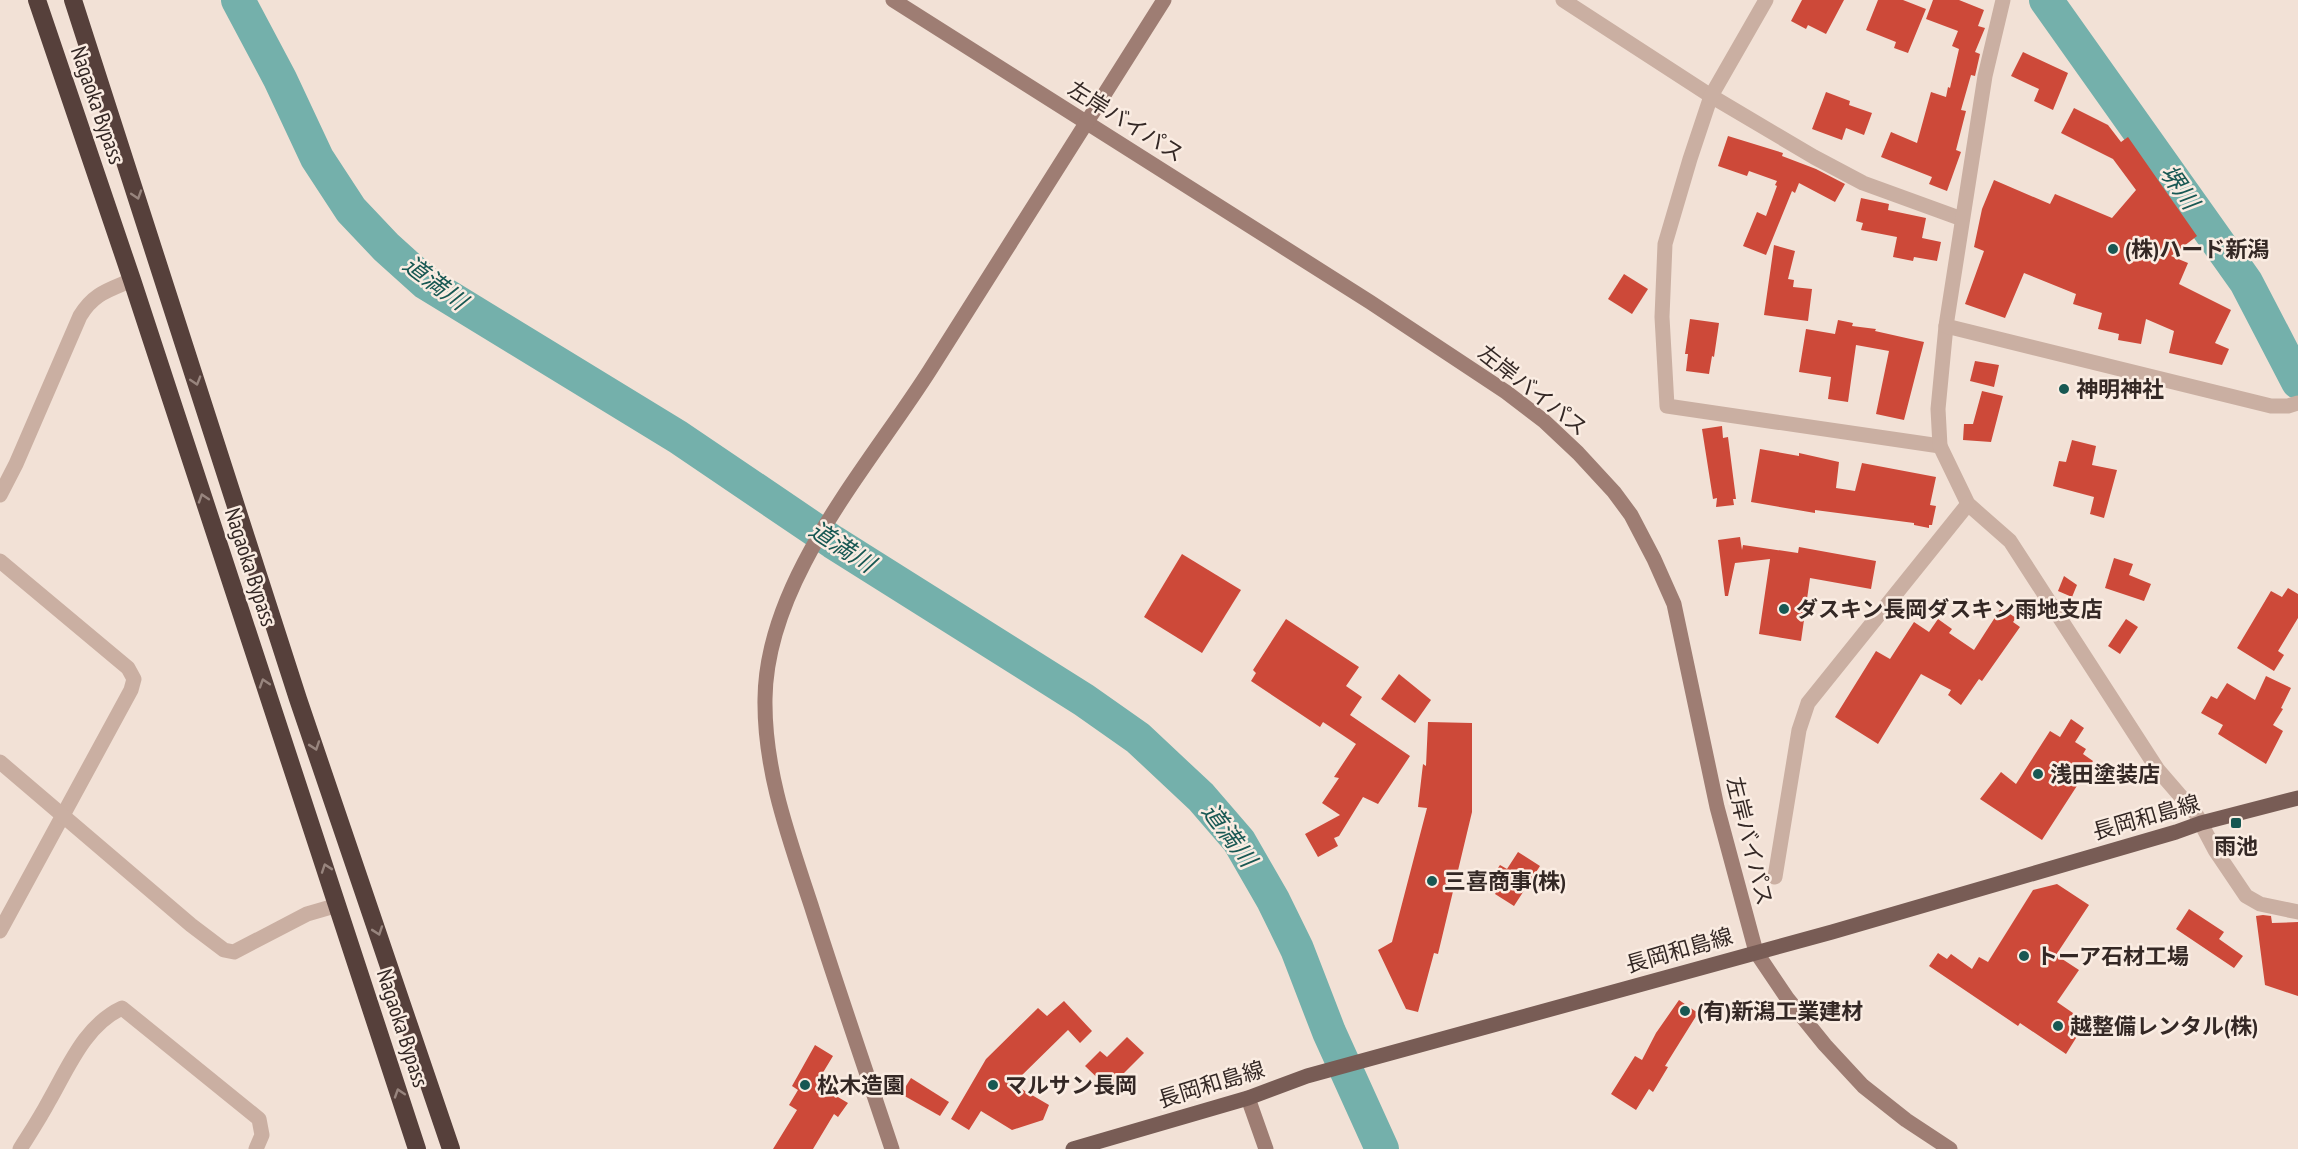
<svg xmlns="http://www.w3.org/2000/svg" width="2298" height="1149" font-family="'PT Sans Narrow','Noto Sans JP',sans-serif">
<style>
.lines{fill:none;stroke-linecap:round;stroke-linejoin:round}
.river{stroke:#74b0ab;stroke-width:34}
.building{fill:#cd4939}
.street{stroke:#caafa2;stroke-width:15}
.secondary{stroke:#9e7d73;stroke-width:15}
.primary{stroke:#785c55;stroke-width:15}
.highway{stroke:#56403b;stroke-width:18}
.oneway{stroke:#98857e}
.poi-dot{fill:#185853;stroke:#faece2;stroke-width:2}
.labels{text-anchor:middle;stroke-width:5;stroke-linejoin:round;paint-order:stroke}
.street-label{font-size:22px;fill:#342825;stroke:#faece2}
.poi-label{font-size:22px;font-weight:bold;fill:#342825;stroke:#faece2;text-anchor:start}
.water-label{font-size:24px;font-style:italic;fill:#185853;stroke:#faece2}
</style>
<rect width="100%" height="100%" fill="#f2e1d6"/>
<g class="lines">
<g class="river">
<path d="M238 0 280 79 317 158 351 210 386 247 426 283 678 437 833 542 1084 700 1138 738 1201 797 1239 841 1273 900 1297 949 1329 1032 1382 1149"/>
<path d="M2046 0 2246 282 2298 382"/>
</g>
</g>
<g class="building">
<path d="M1802 0H1844L1826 34 1808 25 1806 29 1791 21Z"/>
<path d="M1878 0H1903L1926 9 1908 53 1894 48 1896 42 1866 30Z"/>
<path d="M1933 0H1959L1984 10 1978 26 1985 28 1975 52 1980 54 1975 76 1971 75 1961 110 1966 111 1956 150 1961 152 1947 191 1929 184 1932 177 1881 157 1891 132 1917 143 1931 92 1946 97 1948 87 1950 88 1959 49 1952 46 1958 31 1926 19Z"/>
<path d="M2023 52 2068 73 2053 110 2034 101 2039 89 2011 76Z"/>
<path d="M1826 92 1850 101 1849 105 1872 113 1864 135 1846 128 1842 140 1812 129Z"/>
<path d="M2074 108 2108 125 2121 142 2128 137 2197 236 2171 256 2188 263 2179 284 2231 310 2215 343 2229 349 2222 365 2169 353 2174 331 2146 319 2141 344 2118 340 2119 334 2098 329 2102 313 2073 304 2076 294 2024 273 2005 318 1965 304 1984 251 1974 247 1982 209 1994 180 2050 204 2055 194 2112 218 2136 190 2113 159 2061 133Z"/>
<path d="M1728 136 1783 153 1782 156 1816 169 1845 184 1835 202 1799 183 1795 193 1792 191 1766 255 1743 246 1757 212 1766 216 1777 186 1775 185 1777 181 1749 171 1747 176 1718 166Z"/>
<path d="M1861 198 1889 204 1888 210 1926 218 1922 238 1941 242 1937 261 1914 257 1913 261 1893 257 1897 237 1861 230 1863 223 1856 221Z"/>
<path d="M1774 245 1795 251 1788 279 1794 280 1793 287 1812 289 1808 321 1764 315Z"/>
<path d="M1624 274 1648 289 1632 314 1608 299Z"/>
<path d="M1690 319 1719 323 1714 357 1712 356 1709 374 1686 371 1688 354H1685Z"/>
<path d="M1838 320 1853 323 1852 326 1876 329 1875 331 1924 342 1904 420 1876 414 1889 351 1856 345 1848 402 1828 399 1831 377 1799 372 1806 329 1835 334Z"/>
<path d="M1975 361 1999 365 1994 387 1970 381Z"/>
<path d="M1982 391 2003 396 1991 442 1963 440 1964 424H1973Z"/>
<path d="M1722 426 1723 438 1728 437 1736 499H1733L1734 505 1716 507 1717 498 1713 499 1702 429Z"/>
<path d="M2072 440 2096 446 2092 465 2117 470 2104 518 2090 514 2094 497 2053 486 2059 461 2066 462Z"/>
<path d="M1760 449 1799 456V453L1839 462 1836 488 1855 491 1862 463 1936 477 1930 505 1936 506 1932 525H1929V528L1914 525V523L1815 510V513L1751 502Z"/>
<path d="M1740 537 1742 550 1743 545 1798 553 1799 547 1876 561 1871 589 1810 578 1801 641 1759 634 1770 559 1735 563 1728 596H1725L1718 540Z"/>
<path d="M1182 554 1241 590 1202 653 1144 617Z"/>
<path d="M2114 558 2133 564 2129 575 2151 584 2144 601 2105 588Z"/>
<path d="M2064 576 2077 585 2072 597 2058 591Z"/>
<path d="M2288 588 2298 594V618L2278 651 2284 655 2274 671 2237 648 2271 591 2282 597Z"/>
<path d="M2001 608 2016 618 2013 622 2020 627 1982 681 1979 679 1961 705 1948 695 1951 690 1921 674 1878 744 1835 717 1876 651 1890 659 1914 622 1929 632 1938 619 1952 629 1949 633 1974 650Z"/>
<path d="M1286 619 1359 667 1346 686 1362 697 1350 715 1410 756 1378 804 1363 797 1339 836 1334 838 1338 846 1318 857 1305 834 1340 815 1322 803 1339 778 1334 777 1356 744 1323 722 1320 727 1251 681 1256 673 1253 670Z"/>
<path d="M2126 619 2138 627 2120 654 2108 646Z"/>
<path d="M1399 674 1431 700 1415 723 1381 699Z"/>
<path d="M2266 676 2291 688 2281 708 2283 709 2273 725 2283 731 2266 764 2218 734 2223 725 2201 713 2211 696 2217 699 2227 683 2255 700Z"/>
<path d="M2071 719 2084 728 2075 742 2086 749 2083 754 2093 761 2042 840 1980 799 2001 772 2016 784 2050 731 2060 737Z"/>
<path d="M1428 722 1472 723V812L1438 954 1434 953 1418 1012 1406 1009 1378 950 1392 942 1427 808 1418 807 1423 764 1426 766Z"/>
<path d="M1518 852 1540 866 1514 906 1495 894 1501 884 1491 878 1500 865 1507 869Z"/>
<path d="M2057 884 2089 905 2056 955 2079 970 2057 1002 2086 1022 2066 1054 2020 1023 2018 1026 1929 966 1938 953 1947 959 1951 954 1972 969 1979 957 1988 962 2033 890Z"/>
<path d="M2189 909 2224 932 2219 939 2243 956 2234 968 2176 929Z"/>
<path d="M2263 915 2271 916 2272 923 2298 922V996L2265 985 2256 916Z"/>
<path d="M1679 1000 1698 1013 1665 1066 1668 1067 1653 1092 1649 1089 1636 1110 1611 1094 1635 1056 1642 1060 1656 1033Z"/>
<path d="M1064 1001 1092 1031 1080 1043 1068 1030 1013 1084 1049 1105 1043 1120 1012 1130 981 1111 969 1130 951 1119 986 1059 1038 1008 1047 1016Z"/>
<path d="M1127 1037 1144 1053 1124 1073 1125 1075 1110 1090 1085 1066 1100 1051 1107 1057Z"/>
<path d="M815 1045 833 1056 816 1084 848 1103 838 1117 834 1114 813 1149H773L797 1110 789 1105 798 1090 792 1086Z"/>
<path d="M911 1078 949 1102 940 1116 901 1094Z"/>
</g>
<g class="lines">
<g class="street">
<path d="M1563 0 1711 96 1814 157 1863 183 1962 219"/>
<path d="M1766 0 1711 96 1690 159 1665 244 1662 317 1667 406 1940 446"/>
<path d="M2003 0 1985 76 1946 326 1938 409 1940 446 1968 504 2010 541 2158 770 2196 814 2215 850 2246 896 2260 904 2298 912"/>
<path d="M1946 326 2271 406H2288L2298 403"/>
<path d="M0 495 16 464 80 316C94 293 109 290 132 280"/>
<path d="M0 561 128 668 134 679 131 690 0 931"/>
<path d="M0 762 191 925 224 950 234 952 307 914 338 905"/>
<path d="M1775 877 1799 730 1808 703 1968 504"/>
<path d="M20 1149C30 1133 40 1118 49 1101 68 1068 85 1025 122 1008L259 1119 262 1135 256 1149"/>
</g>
<g class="secondary">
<path d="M893 0 1370 302 1506 392 1544 421 1578 453 1614 492 1631 515 1654 559 1674 604 1717 807 1756 952 1787 998 1825 1045 1863 1086 1906 1120 1950 1149"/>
<path d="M1248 1098 1266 1149"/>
<path d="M892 1149C865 1068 837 987 811 905 789 838 764 771 765 699 766 580 869 466 930 370 1008 247 1085 123 1164 0"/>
</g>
<path class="primary" d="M1073 1149 1248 1098 1307 1076 1832 932 2176 832 2201 823 2298 798"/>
<g class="highway">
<path d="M37 0 132 280 417 1149"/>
<path d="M73 0 298 699 451 1149"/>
</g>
</g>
<defs><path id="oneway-chevron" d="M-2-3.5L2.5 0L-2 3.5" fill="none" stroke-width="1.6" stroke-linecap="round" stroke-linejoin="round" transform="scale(1.5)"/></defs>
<g class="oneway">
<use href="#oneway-chevron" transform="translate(137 195) rotate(72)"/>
<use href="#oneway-chevron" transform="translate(196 381) rotate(73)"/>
<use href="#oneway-chevron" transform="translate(203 498) rotate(-108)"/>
<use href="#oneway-chevron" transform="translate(264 683) rotate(-108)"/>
<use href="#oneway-chevron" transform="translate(315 746) rotate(71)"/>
<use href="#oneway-chevron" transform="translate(326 868) rotate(-109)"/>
<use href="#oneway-chevron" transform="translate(378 931) rotate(71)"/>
<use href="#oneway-chevron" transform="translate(399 1093) rotate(-108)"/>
</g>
<g class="poi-dot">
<circle cx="2113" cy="249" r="6"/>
<circle cx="2064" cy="389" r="6"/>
<circle cx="1784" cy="609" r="6"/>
<circle cx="2038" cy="774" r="6"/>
<rect x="2230" y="817" width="12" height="12" rx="3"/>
<circle cx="1432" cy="881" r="6"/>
<circle cx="2024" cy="956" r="6"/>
<circle cx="1685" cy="1011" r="6"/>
<circle cx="2058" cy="1026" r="6"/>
<circle cx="805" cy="1085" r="6"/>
<circle cx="993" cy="1085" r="6"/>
</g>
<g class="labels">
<g class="street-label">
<text transform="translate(98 105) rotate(71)" y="8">Nagaoka Bypass</text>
<text transform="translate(1126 121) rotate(32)" y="8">左岸バイパス</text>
<text transform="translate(1533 390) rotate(38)" y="8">左岸バイパス</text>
<text transform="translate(251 567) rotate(72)" y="8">Nagaoka Bypass</text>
<text transform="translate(2146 817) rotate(-16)" y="8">長岡和島線</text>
<text transform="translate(1750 841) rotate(76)" y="8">左岸バイパス</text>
<text transform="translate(1679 950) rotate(-16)" y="8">長岡和島線</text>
<text transform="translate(403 1028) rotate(72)" y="8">Nagaoka Bypass</text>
<text transform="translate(1211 1084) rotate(-17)" y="8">長岡和島線</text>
</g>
<g class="poi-label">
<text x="2125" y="257">(株)ハード新潟</text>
<text x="2076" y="397">神明神社</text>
<text x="1796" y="617">ダスキン長岡ダスキン雨地支店</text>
<text x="2050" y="782">浅田塗装店</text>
<text x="2236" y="854" text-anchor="middle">雨池</text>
<text x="1444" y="889">三喜商事(株)</text>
<text x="2036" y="964">トーア石材工場</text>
<text x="1697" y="1019">(有)新潟工業建材</text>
<text x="2070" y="1034">越整備レンタル(株)</text>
<text x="817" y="1093">松木造園</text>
<text x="1005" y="1093">マルサン長岡</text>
</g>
<g class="water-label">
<text transform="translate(2179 187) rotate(55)" y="8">堺川</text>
<text transform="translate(435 283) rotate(37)" y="8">道満川</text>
<text transform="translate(842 547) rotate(33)" y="8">道満川</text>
<text transform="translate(1229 835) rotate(53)" y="8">道満川</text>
</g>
</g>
</svg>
